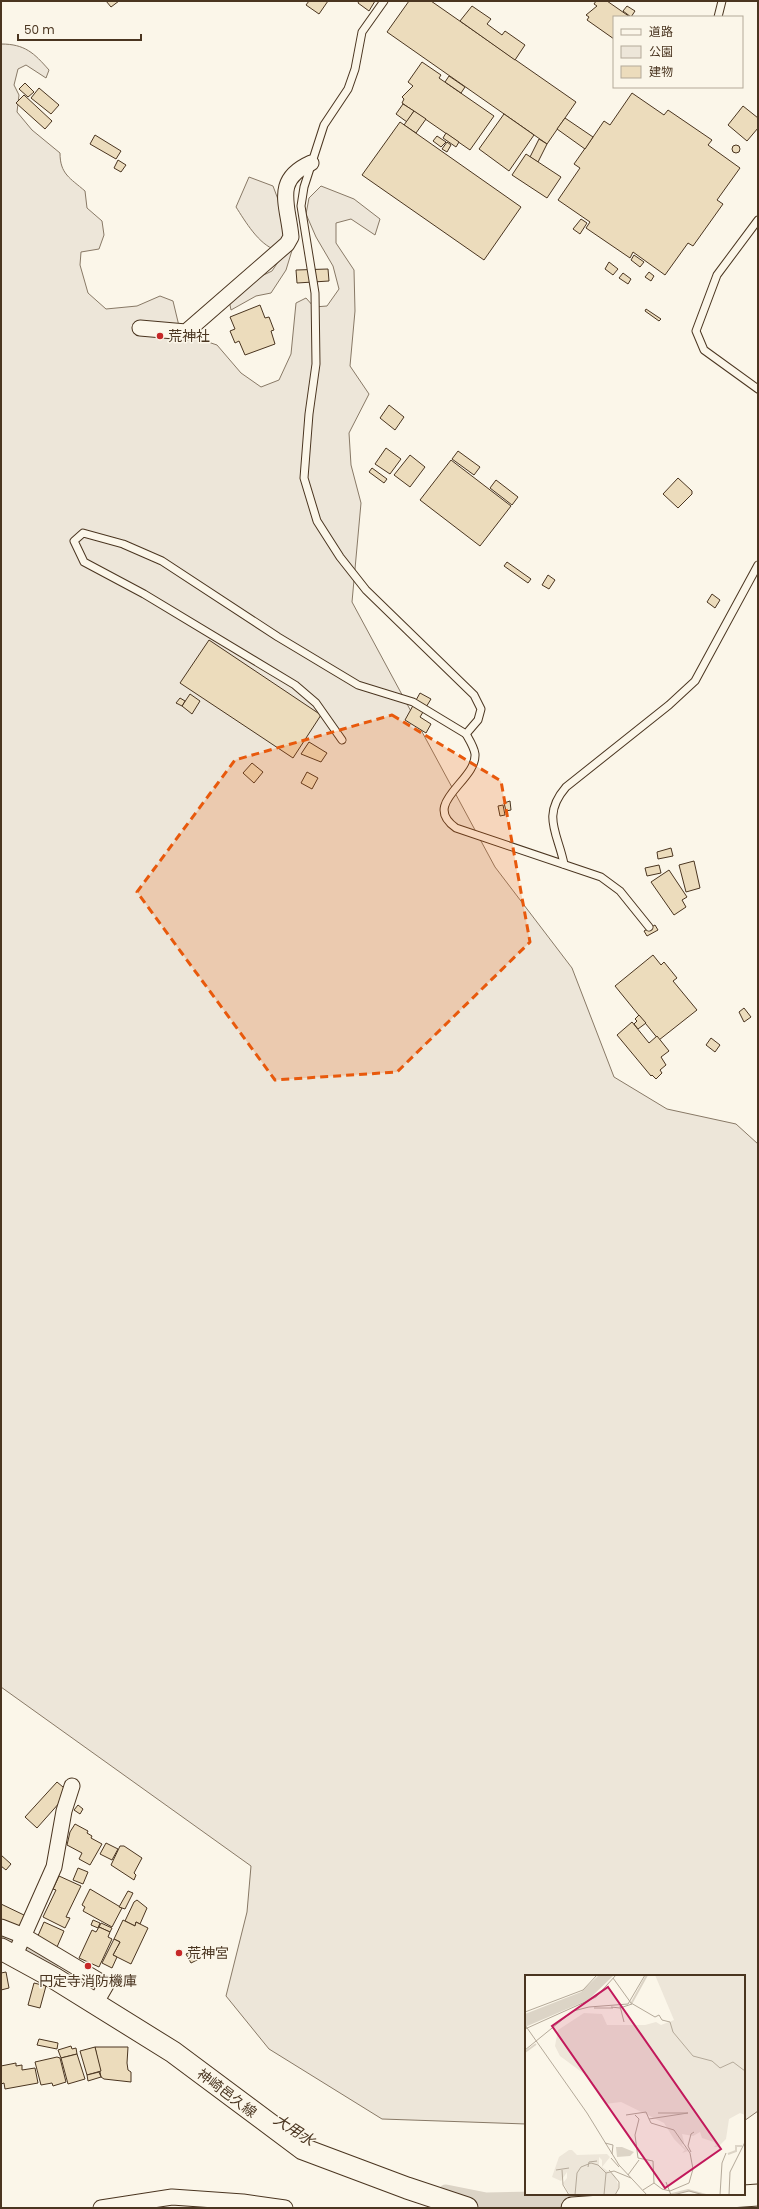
<svg xmlns="http://www.w3.org/2000/svg" width="759" height="2209" font-family="Poppins,'Noto Sans JP',sans-serif">
<style>
.green{fill:#ede6d9;stroke:#887966}
.lines{fill:none;stroke-linecap:round;stroke-linejoin:round}
.canal{stroke:#dcd4c6;stroke-width:17}
.building{fill:#ecdcbc;stroke:#4a3520}
.service-casing{stroke:#4a3520;stroke-width:9}
.minor-casing{stroke:#4a3520;stroke-width:17}
.secondary-casing{stroke:#4a3520;stroke-width:23}
.service{stroke:#fbf6e9;stroke-width:7}
.minor{stroke:#fbf6e9;stroke-width:15}
.secondary{stroke:#fbf6e9;stroke-width:21}
.marked{fill:#e8590c;fill-opacity:0.2;stroke:#e8590c;stroke-width:3;stroke-dasharray:8 5;stroke-linejoin:round}
.poi-dot{fill:#c62828;stroke:#fbf6e9;stroke-width:1.5}
.labels{text-anchor:middle;stroke-width:3;stroke-linejoin:round;paint-order:stroke}
.poi-label{font-size:14px;fill:#4a3520;stroke:#fbf6e9;text-anchor:start}
.street-label{font-size:14px;fill:#4a3520;stroke:#fbf6e9}
.water-label{font-size:15px;font-style:italic;fill:#4a3520;stroke:#fbf6e9}
.inset-river{fill:none;stroke:#dcd4c6;stroke-width:2}
.inset-road{fill:none;stroke:#b4a999;stroke-width:1}
.view{fill:#c2185b;fill-opacity:0.15;stroke:#c2185b;stroke-width:2}
.inset-edge{fill:none;stroke:#4a3520;stroke-width:2}
</style>
<rect width="100%" height="100%" fill="#fbf6e9"/>
<g class="green">
<path d="M1 44C25 44 34 53 49 70L46 78 26 65 18 69 14 85 19 95 17 112 32 130 60 153C60 174 70 178 85 191L87 208 102 221 104 235 99 249 81 252 80 265 88 293 106 309 137 306 160 296 173 301 179 326 193 337 217 345 241 373 261 387 279 380 291 354 296 303 306 298 314 307 327 306 339 289 333 266 316 237 306 214 309 198 321 186 354 199 380 219 375 235 351 219 336 223V243L354 270 355 311 350 366 369 394 349 433 351 465 361 503 352 602 495 867 572 968 614 1077 667 1109 736 1124 758 1144V2111L744 2121V1976H526V2124L382 2119 269 2049 226 1996 247 1912 251 1866 1 1687Z"/>
<path d="M249 177 273 186 279 202 296 219 297 234 286 270 271 293 256 296 231 310 229 300 251 281 272 271 280 259 276 250C259 245 245 221 236 207Z"/>
</g>
<g class="lines">
<g class="canal">
<path d="M1 1934 50 1965"/>
<path d="M446 2193 486 2201 589 2199"/>
</g>
</g>
<g class="building">
<path d="M106 1H119L111 7Z"/>
<path d="M309 1H328L319 14 306 5Z"/>
<path d="M359 1H375L369 11 358 3Z"/>
<path d="M409 1H431L576 102 547 144 387 32Z"/>
<path d="M596 1H607L630 17H614V39L587 20 589 17 586 15 597 6 594 4Z"/>
<path d="M472 6 491 19 487 24 502 35 505 31 525 45 515 60 460 21Z"/>
<path d="M627 6 635 11 631 17 623 11Z"/>
<path d="M422 62 441 75 439 78 494 116 470 150 402 103 404 99 402 97 413 86 408 82Z"/>
<path d="M449 76 465 87 461 93 445 82Z"/>
<path d="M25 83 34 92 28 97 19 89Z"/>
<path d="M39 88 59 105 51 114 31 98Z"/>
<path d="M632 93 664 115 668 110 712 140 708 145 740 168 717 200 723 204 693 246 688 243 665 275 633 252 630 258 586 228 590 222 558 200 580 168 574 164 593 137 604 121 610 125Z"/>
<path d="M24 95 52 121 45 129 16 103Z"/>
<path d="M403 104 414 111 407 122 396 114Z"/>
<path d="M743 106 758 118V128L747 141 728 125Z"/>
<path d="M414 111 426 119 416 133 404 125Z"/>
<path d="M504 114 534 135 509 171 479 149Z"/>
<path d="M565 118 593 137 585 149 557 129Z"/>
<path d="M400 122 521 207 484 260 362 175Z"/>
<path d="M446 133 459 142 456 147 443 138Z"/>
<path d="M95 135 121 151 116 159 90 144Z"/>
<path d="M437 136 446 142 441 147 433 141Z"/>
<path d="M539 139 547 144 538 162 530 157Z"/>
<path d="M447 142 451 145 447 152 442 149Z"/>
<circle cx="736" cy="149" r="4"/>
<path d="M526 154 561 177 547 198 512 175Z"/>
<path d="M118 160 126 165 121 172 114 168Z"/>
<path d="M581 219 587 223 580 234 573 229Z"/>
<path d="M634 255 644 262 640 267 631 260Z"/>
<path d="M609 262 618 269 613 275 605 269Z"/>
<path d="M328 269 329 281 297 283 296 270Z"/>
<path d="M649 272 654 276 651 281 645 277Z"/>
<path d="M623 273 631 279 628 284 619 278Z"/>
<path d="M260 305 265 318 269 317 274 330 271 331 275 344 245 355 239 341 235 343 230 331 235 329 230 317Z"/>
<path d="M646 309 661 319 659 321 645 311Z"/>
<path d="M389 405 404 417 395 430 380 418Z"/>
<path d="M386 448 401 459 390 474 375 464Z"/>
<path d="M458 451 480 467 474 475 452 459Z"/>
<path d="M410 455 425 467 410 487 394 475Z"/>
<path d="M451 460 511 506 480 546 420 500Z"/>
<path d="M372 468 387 479 384 483 369 472Z"/>
<path d="M678 478 692 491V494L678 508 663 494Z"/>
<path d="M496 480 518 497 512 505 490 488Z"/>
<path d="M507 562 531 579 528 583 504 566Z"/>
<path d="M548 575 555 580 549 589 542 585Z"/>
<path d="M712 594 720 600 715 608 707 602Z"/>
<path d="M209 640 321 715 293 758 180 683Z"/>
<path d="M420 693 431 699 420 717 431 724 426 733 405 720Z"/>
<path d="M190 694 200 701 192 714 182 706Z"/>
<path d="M180 698 185 701 182 706 176 703Z"/>
<path d="M309 742 327 753 321 762 301 754Z"/>
<path d="M252 763 263 772 254 783 243 773Z"/>
<path d="M307 772 318 778 312 789 301 783Z"/>
<path d="M510 801 511 810 506 811 504 803Z"/>
<path d="M503 805 505 815 500 816 498 806Z"/>
<path d="M671 848 673 856 658 859 657 852Z"/>
<path d="M694 861 700 888 686 892 679 865Z"/>
<path d="M659 865 661 873 647 876 645 868Z"/>
<path d="M669 870 687 897 682 900 686 907 674 915 651 882Z"/>
<path d="M655 925 658 930 647 936 644 931Z"/>
<path d="M653 955 661 965 664 962 677 978 673 981 697 1010 659 1040 615 986Z"/>
<path d="M744 1008 751 1017 744 1022 739 1012Z"/>
<path d="M639 1015 646 1023 638 1029 634 1024 637 1021 635 1019Z"/>
<path d="M632 1022 649 1043 657 1036 669 1051 661 1057 666 1065 660 1070 662 1073 656 1079 652 1075 651 1076 617 1035Z"/>
<path d="M711 1038 720 1045 715 1052 706 1045Z"/>
<path d="M57 1782 69 1792 37 1828 25 1817Z"/>
<path d="M78 1805 83 1809 80 1814 74 1810Z"/>
<path d="M75 1824 88 1831 87 1833 92 1836 91 1838 102 1844 90 1865 79 1859 82 1853 67 1845 70 1832Z"/>
<path d="M106 1843 118 1849 112 1860 100 1854Z"/>
<path d="M120 1846H124L142 1858 134 1873 136 1875 134 1880 111 1865Z"/>
<path d="M1 1855 11 1864 6 1870 1 1866Z"/>
<path d="M78 1868 88 1872 83 1884 73 1880Z"/>
<path d="M59 1876 81 1886 66 1917 70 1918 65 1928 43 1917 56 1890 53 1889Z"/>
<path d="M90 1889 122 1908 112 1927 83 1911 85 1907 82 1905Z"/>
<path d="M128 1891 133 1893 125 1909 119 1907Z"/>
<path d="M137 1900 147 1908 140 1924 136 1922 135 1926 125 1921 134 1902Z"/>
<path d="M1 1904 26 1916 20 1930 1 1921Z"/>
<path d="M93 1920 100 1923 98 1928 91 1925Z"/>
<path d="M123 1920 135 1926 136 1922 148 1928 131 1964 113 1955 120 1942 114 1939Z"/>
<path d="M44 1922 64 1931 57 1947 37 1938Z"/>
<path d="M101 1923 112 1928 110 1932 99 1927Z"/>
<path d="M99 1927 110 1932 108 1937 112 1939 99 1967 79 1958 92 1930 96 1932Z"/>
<path d="M114 1939 120 1942 113 1955 117 1957 112 1968 102 1963Z"/>
<path d="M197 1949 201 1958 191 1963 186 1954Z"/>
<path d="M6 1972 9 1988 1 1990V1973Z"/>
<path d="M34 1983 46 1986 40 2008 28 2005Z"/>
<path d="M39 2039 58 2043 57 2049 37 2045Z"/>
<path d="M71 2046 72 2049 76 2048 77 2054 61 2058 58 2050Z"/>
<path d="M95 2047H128L127 2063 128 2070 131 2072V2082L104 2079 101 2077Z"/>
<path d="M95 2047 101 2071 87 2075 80 2051Z"/>
<path d="M77 2054 85 2079 68 2084 61 2058Z"/>
<path d="M57 2057 60 2058 66 2082 53 2086 52 2083 41 2085 35 2062Z"/>
<path d="M16 2063V2066L22 2065V2070L35 2068 38 2083 5 2089 4 2083 1 2084V2066Z"/>
<path d="M99 2072 101 2077 88 2081 87 2075Z"/>
</g>
<g class="lines">
<defs>
<g id="service">
<path d="M718 17 722 1"/>
<path d="M758 220 717 275 696 331 704 350 758 389"/>
<path d="M466 734C470 741 474 747 475 754 477 781 420 803 456 828L601 877 620 891 649 927"/>
<path d="M342 740 316 703 295 685 144 594 84 562 74 541 83 533 123 544 162 561 278 637 358 685 413 702 466 734 478 720 481 709 474 695 366 590 340 557 317 521 304 478 309 414 316 364 315 293 301 206 304 187 324 125 348 89 355 69 362 32 384 1"/>
<path d="M564 864C558 833 541 816 566 787L669 705 695 681 758 565"/>
</g>
<g id="minor">
<path d="M140 328 186 332 287 244 291 237C288 204 273 180 311 163"/>
<path d="M1 1927 24 1936 106 1985 95 2004"/>
<path d="M14 1957 54 1867 64 1811 72 1786"/>
<path d="M101 2208 172 2197 243 2202 285 2208"/>
</g>
<g id="secondary">
<path d="M1 1949 54 1978 173 2052 303 2149 407 2188 467 2208"/>
<path d="M572 2208 758 2195"/>
</g>
</defs>
<use href="#service" class="service-casing"/>
<use href="#minor" class="minor-casing"/>
<use href="#secondary" class="secondary-casing"/>
<use href="#service" class="service"/>
<use href="#minor" class="minor"/>
<use href="#secondary" class="secondary"/>
</g>
<path class="marked" d="M392 715 501 781 530 942 397 1072 275 1080 137 892 235 760Z"/>
<g class="poi-dot">
<circle cx="160" cy="336" r="4"/>
<circle cx="179" cy="1953" r="4"/>
<circle cx="88" cy="1966" r="4"/>
</g>
<g class="labels">
<g class="poi-label">
<text x="168" y="341">荒神社</text>
<text x="187" y="1958">荒神宮</text>
<text x="88" y="1986" text-anchor="middle">円定寺消防機庫</text>
</g>
<g class="street-label">
<text transform="translate(227 2093) rotate(37)" y="5">神崎邑久線</text>
</g>
<g class="water-label">
<text transform="translate(294 2130) rotate(33)" y="5">大用水</text>
</g>
</g>
<g transform="translate(525 1975)">
<rect width="220" height="220" fill="#fbf6e9"/>
<path d="M130 0H220V140L215 138 204 144 201 164 193 172H189L191 170 189 167 177 163 175 157 168 161 157 159 159 167 157 170 163 176 157 178 160 175 149 164 139 148 96 127 80 129 62 101 35 81 30 71 33 55 59 38 77 39 82 50H120L131 47 136 50 149 45ZM44 175H47L52 180 82 179 85 182 77 192V185L74 182V190L90 201 94 212 90 219 45 220 38 208 42 203V197L36 206 27 202 34 182Z" fill="#ede6d9"/>
<path d="M74 0H89L63 25 0 52V39L56 17ZM91 172H97L109 177 105 181 92 182Z" fill="#dcd4c6"/>
<path class="inset-river" d="M106 29 122 0M69 33H88M0 77 11 69M203 179 211 176V171H217M143 220 163 215 181 220"/>
<path class="inset-road" d="M88 3 106 28 130 42 134 40 137 45 145 47 148 57 168 81 187 86 195 93 208 87 220 96M95 31 99 47M86 32 95 33 107 29M0 37 58 15 72 0M0 50 62 138 94 190 122 220M0 54 71 22 91 0M0 75 48 36 64 32 103 29 120 0M101 140 121 137 124 144M110 140 114 144 110 160 113 183 128 186 129 208 137 214 145 216 164 208 168 194 165 178 149 155 126 148 124 144 163 138H133M80 168 88 170 87 179M166 177 163 171 166 159 169 157M86 183 94 192M63 192 64 187 72 186M31 195 44 193M37 195 38 210 44 220M84 195 94 207V213L90 220M81 198 89 196 106 203M103 200 114 185M141 207 146 220M118 215 129 208M50 220 52 198 56 192 66 188 73 190 81 198 79 220M148 220 164 216 179 220M195 220 197 188 201 178M204 220 205 197 220 167"/>
<path class="view" d="M83 12 196 174 140 213 27 51Z"/>
<rect width="220" height="220" class="inset-edge"/>
</g>
<rect width="759" height="2209" fill="none" stroke="#4a3520" stroke-width="4"/>
<rect x="613" y="16" width="130" height="72" fill="#fbf6e9" stroke="#b4a999"/>
<rect x="621" y="29" width="20" height="6" fill="#fbf6e9" stroke="#b4a999"/>
<text x="649" y="36" font-size="12" fill="#4a3520">道路</text>
<rect x="621" y="46" width="20" height="12" fill="#ede6d9" stroke="#b4a999"/>
<text x="649" y="56" font-size="12" fill="#4a3520">公園</text>
<rect x="621" y="66" width="20" height="12" fill="#ecdcbc" stroke="#b4a999"/>
<text x="649" y="76" font-size="12" fill="#4a3520">建物</text>
<path d="M18 34v6h123v-6" fill="none" stroke="#4a3520" stroke-width="2"/>
<text x="24" y="34" font-size="12" fill="#4a3520" stroke="#fbf6e9" stroke-width="3" paint-order="stroke">50 m</text>
</svg>
